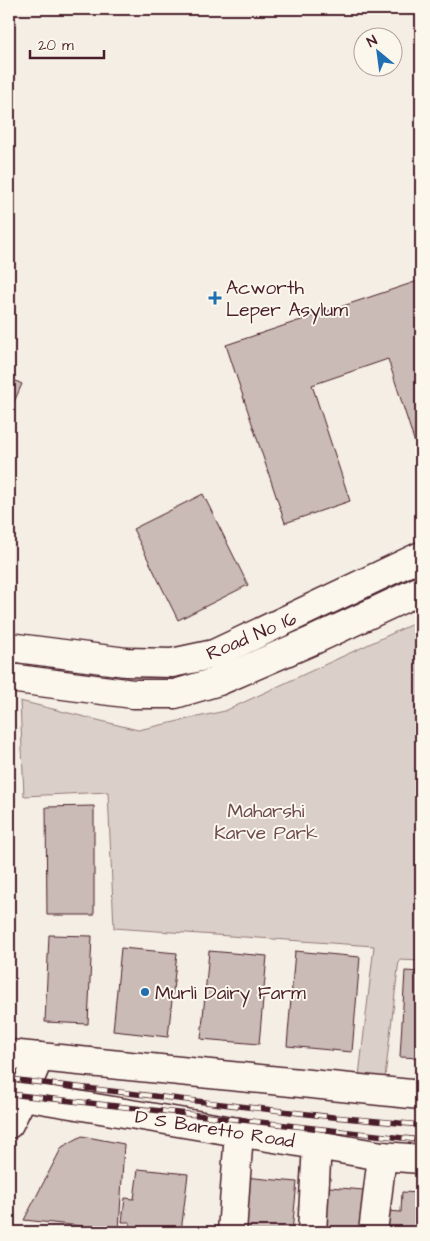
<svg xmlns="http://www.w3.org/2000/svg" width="430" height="1241" font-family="'Architects Daughter',sans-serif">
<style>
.green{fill:#dbd0c9;stroke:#92787a}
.building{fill:#cabbb6;stroke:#4a1f2b}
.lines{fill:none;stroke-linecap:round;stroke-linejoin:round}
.minor-casing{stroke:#4a1f2b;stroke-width:31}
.major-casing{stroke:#4a1f2b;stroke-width:31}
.minor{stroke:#fbf7ec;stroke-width:28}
.major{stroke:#fbf7ec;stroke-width:28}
.rail-casing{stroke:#4a1f2b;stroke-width:5.5}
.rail{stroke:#fbf7ec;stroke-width:4;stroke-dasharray:11;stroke-linecap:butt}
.poi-dot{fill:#1f6fb2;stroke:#fbf7ec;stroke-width:2}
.labels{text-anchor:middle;stroke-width:4;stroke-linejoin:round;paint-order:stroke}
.poi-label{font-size:19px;fill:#4a1f2b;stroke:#fbf7ec;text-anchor:start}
.street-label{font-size:19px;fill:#4a1f2b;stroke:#fbf7ec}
.park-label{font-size:19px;fill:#6e4b52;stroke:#fbf7ec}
</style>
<rect width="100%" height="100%" fill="#f4eee4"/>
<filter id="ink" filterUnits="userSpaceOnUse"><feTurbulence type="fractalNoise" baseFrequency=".02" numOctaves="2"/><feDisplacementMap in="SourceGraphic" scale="10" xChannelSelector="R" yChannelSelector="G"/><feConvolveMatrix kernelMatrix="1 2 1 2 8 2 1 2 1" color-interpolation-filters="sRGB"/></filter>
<g filter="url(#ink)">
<path class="green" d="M421 620V961L399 960 385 1077 359 1076 374 946 114 928 108 792 24 796 20 701 138 730 225 711Z"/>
<g class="building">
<path d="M421 280V462L388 359 312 385 350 501 285 523 226 345Z"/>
<path d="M9 378 22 384 9 413Z"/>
<path d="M203 494 248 585 178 620 133 529Z"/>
<path d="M94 806V915H47L46 807Z"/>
<path d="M49 935 92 936 88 1024 45 1022Z"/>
<path d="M121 948 177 953 168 1037 113 1031Z"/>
<path d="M209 951 267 956 259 1044 201 1039Z"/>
<path d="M295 951 360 957 352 1052 287 1046Z"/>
<path d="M405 971 421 972V1058L400 1057Z"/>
<path d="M82 1136 124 1144 119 1230 24 1220 62 1147Z"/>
<path d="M138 1169 188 1174 181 1232H129L130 1222H122L125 1198 134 1199Z"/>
<path d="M244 1177 297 1182 292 1232H238Z"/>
<path d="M319 1186 374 1191 370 1232H314Z"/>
<path d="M402 1192 421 1193V1232H384L386 1211 401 1212Z"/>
</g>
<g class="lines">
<defs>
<g id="minor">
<path d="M9 1124 23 1096 39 1057"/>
<path d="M232 1232 239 1132"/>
<path d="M312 1232 317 1145"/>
<path d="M373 1232 382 1156"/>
</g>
<g id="major">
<path d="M9 647 126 662 172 663 214 654 421 556"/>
<path d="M9 678 133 694H175L219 681 316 639 421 590"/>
<path d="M9 1054 421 1095"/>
<path d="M23 1096 382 1156 421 1159"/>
</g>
</defs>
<use href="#minor" class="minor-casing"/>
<use href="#major" class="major-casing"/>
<use href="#minor" class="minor"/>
<use href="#major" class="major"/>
<defs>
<g id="rail">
<path d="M9 1079 333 1117 421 1125"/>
<path d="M9 1094 421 1140"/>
</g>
</defs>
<use href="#rail" class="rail-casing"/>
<use href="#rail" class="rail"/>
</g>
</g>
<g class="poi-dot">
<path d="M212.5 290.5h5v5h5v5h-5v5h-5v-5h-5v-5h5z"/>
<circle cx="145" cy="992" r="5"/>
</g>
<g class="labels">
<g class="poi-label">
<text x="226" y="294">Acworth<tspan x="226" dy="22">Leper Asylum</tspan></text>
<text x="155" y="999">Murli Dairy Farm</text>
</g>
<g class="street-label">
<text transform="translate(251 635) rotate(-23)" y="7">Road No 16</text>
<text transform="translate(215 1128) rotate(9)" y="7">D S Baretto Road</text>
</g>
<g class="park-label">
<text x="266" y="817">Maharshi<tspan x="266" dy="22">Karve Park</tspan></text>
</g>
</g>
<rect width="430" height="1241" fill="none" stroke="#fbf7ec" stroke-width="30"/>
<rect x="15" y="15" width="400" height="1211" fill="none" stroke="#4a1f2b" stroke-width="2" filter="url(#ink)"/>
<g transform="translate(378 52) rotate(331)"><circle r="24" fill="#fbf7ec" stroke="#b4a19f"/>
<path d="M0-4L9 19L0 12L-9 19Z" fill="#1f6fb2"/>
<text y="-8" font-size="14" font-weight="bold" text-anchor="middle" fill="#4a1f2b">N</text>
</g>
<path d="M30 50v8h74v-8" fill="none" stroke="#4a1f2b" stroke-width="2.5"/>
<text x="38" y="50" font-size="15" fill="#4a1f2b" stroke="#fbf7ec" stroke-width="4" paint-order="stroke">20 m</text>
</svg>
